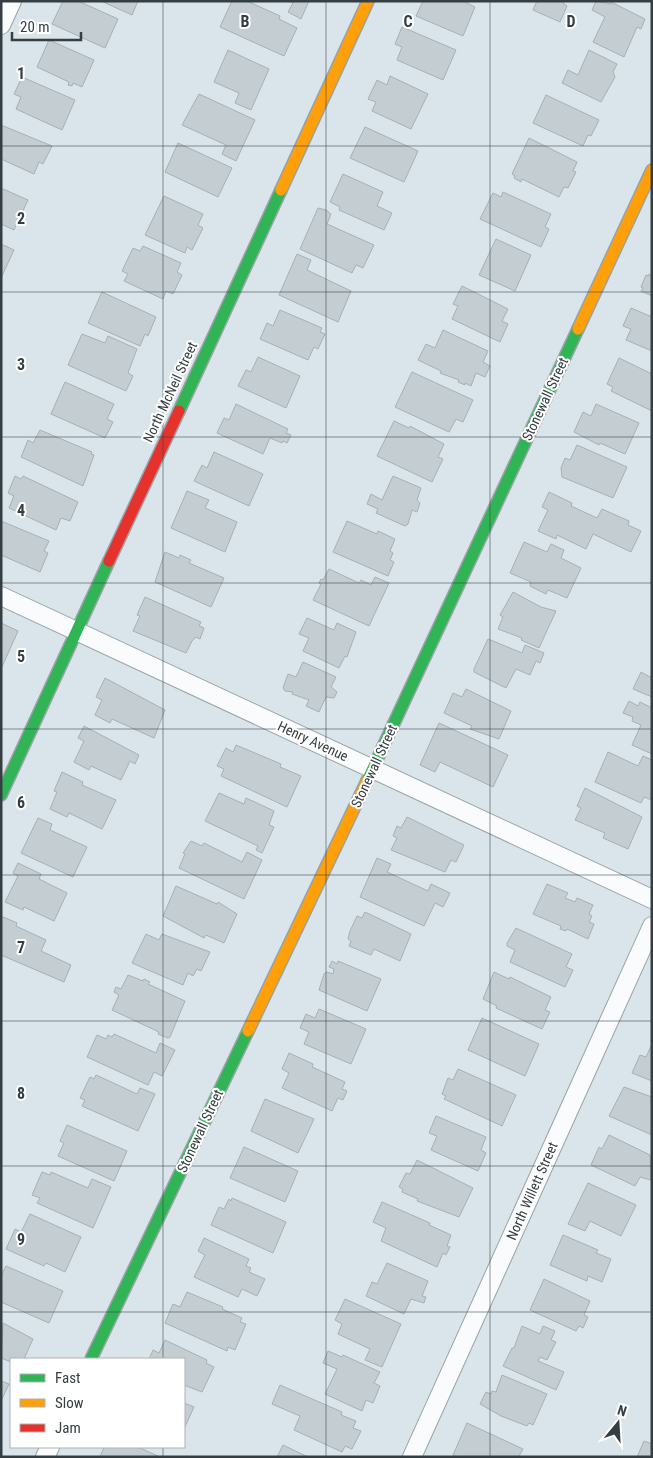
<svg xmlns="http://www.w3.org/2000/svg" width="653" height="1458" font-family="'Roboto Condensed',sans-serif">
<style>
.building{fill:#c4ced2;stroke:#a7b0b4}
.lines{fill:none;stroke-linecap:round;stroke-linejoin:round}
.street-casing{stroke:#99a2a6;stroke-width:20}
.fast-casing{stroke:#99a2a6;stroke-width:14}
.slow-casing{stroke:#99a2a6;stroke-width:14}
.jam-casing{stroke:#99a2a6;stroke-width:14}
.street{stroke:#f9fbfc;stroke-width:18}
.fast{stroke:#30b455;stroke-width:11}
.slow{stroke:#ff9f0a;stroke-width:11}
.jam{stroke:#e5322d;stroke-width:11}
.grid{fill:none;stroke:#353e42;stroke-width:1;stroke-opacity:0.55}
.labels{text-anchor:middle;stroke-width:4;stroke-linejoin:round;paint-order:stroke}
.street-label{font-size:14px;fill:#353e42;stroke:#fff}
.grid-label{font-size:16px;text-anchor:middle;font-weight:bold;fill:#353e42;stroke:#fff;stroke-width:4;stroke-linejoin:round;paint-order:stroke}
</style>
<rect width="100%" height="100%" fill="#d9e5ea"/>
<g class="building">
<path d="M63 1H78L118 19 105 48 52 24Z"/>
<path d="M101 1H138L132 15Z"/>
<path d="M232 1H247L280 16 279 19 297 28 284 56 220 27Z"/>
<path d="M288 1H309L301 19 288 12 293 3Z"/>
<path d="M423 1H463L475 7 463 36 416 16Z"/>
<path d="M537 1H564L563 3 567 6 560 22 533 10Z"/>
<path d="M596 1 611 4V2L645 19 641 29 637 27 624 57 593 42 605 17 592 10Z"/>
<path d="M402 27 456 50 443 80 397 60 402 47 395 44Z"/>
<path d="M49 40 94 60 82 87 73 83 72 86 68 85 69 82 37 67Z"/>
<path d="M228 50 269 69 251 110 235 103 239 93 214 82Z"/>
<path d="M589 50 617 64 613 72 615 77 601 102 562 83 568 70 578 75Z"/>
<path d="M390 76 428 94 411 129 372 111 376 102 368 99 377 80 387 85Z"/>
<path d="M22 77 75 100 62 130 16 109 21 97 14 94Z"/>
<path d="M199 94 255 120 236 161 222 154 226 145 182 125Z"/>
<path d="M546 95 599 120 591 136 588 135 583 146 533 123Z"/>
<path d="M1 125 52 146 43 164 39 162 34 174 1 159Z"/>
<path d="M365 127 418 151 404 182 350 158Z"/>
<path d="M529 138 577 162 573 171 576 172 568 188 564 187 559 197 522 179 521 182 514 178 515 176 512 174Z"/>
<path d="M178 143 232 168 218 197 165 172Z"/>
<path d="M343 174 383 192 377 206 392 213 384 230 339 210 340 207 330 202Z"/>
<path d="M1 188 28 200 14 230 1 224Z"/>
<path d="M503 192 551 214 545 227 549 229 541 247 480 219 493 193 501 197Z"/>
<path d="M164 196 203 214 198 225 203 228 192 250 187 247 185 253 145 235Z"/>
<path d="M318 208 326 210 331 214 327 224 374 245 363 268 356 265 352 273 300 249Z"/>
<path d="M496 239 531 255 515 291 479 275Z"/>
<path d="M1 244 14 250 1 278Z"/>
<path d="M143 246 181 263 177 272 182 275 173 294 166 291 163 299 124 281 128 274 122 271 133 248 140 251Z"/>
<path d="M297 254 311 260 307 270 351 291 338 322 279 295Z"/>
<path d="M649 274 652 275V296L641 291 643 288 641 287 646 275 649 276Z"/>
<path d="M462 286 508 309 502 321 508 324 500 342 452 319 458 306 453 304Z"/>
<path d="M102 292 156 317 148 336 145 334 140 346 88 323Z"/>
<path d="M631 308 652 317V351L626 340 631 329 623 326Z"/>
<path d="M280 310 322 328 320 332 325 334 318 349 314 347 308 360 260 339 267 323 273 326Z"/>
<path d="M443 330 488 351 483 362 490 366 485 377 476 373 471 386 465 383V385L458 382 459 380 440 373 441 371 418 360 426 344 435 348Z"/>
<path d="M82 334 105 343 108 336 137 349 128 373 133 376 126 391 68 365Z"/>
<path d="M258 357 300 376 286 408 238 386 246 370 251 372Z"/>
<path d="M619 358 652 374V411L611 391 613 387 607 384Z"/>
<path d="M412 372 473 400 463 422 456 419 449 432 395 407Z"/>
<path d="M65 382 114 404 107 419 113 422 105 438 51 414Z"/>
<path d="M236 404 288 429 286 433 291 435 287 443 283 441 282 443 270 438 263 454 217 433 224 418 229 420Z"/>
<path d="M596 404 639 423 625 454 600 443 599 445 574 432 583 412 591 416Z"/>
<path d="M394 421 409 428 410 426 444 444 438 457 443 459 432 482 377 456Z"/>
<path d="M40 430 92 452 91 454 94 455 83 486 21 457 28 440 33 443Z"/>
<path d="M577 445 627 467 613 498 562 477 561 468 565 458 570 460Z"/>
<path d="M214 452 263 474 249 506 194 481 202 465 207 468Z"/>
<path d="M15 476 21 479 23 476 78 502 70 521 61 518 56 530 9 508 14 496 8 493Z"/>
<path d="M393 476 421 488 417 500 420 503 417 512 412 510 408 524 405 526 376 513 378 509 367 504 371 494 382 500Z"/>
<path d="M187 491 209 500 205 508 237 522 225 552 171 528Z"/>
<path d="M549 492 572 503 571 506 597 518 602 509 629 521 628 525 641 531 631 552 593 534 586 549 557 535 556 539 538 531 548 510 542 507Z"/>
<path d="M1 521 49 541 44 551 48 553 40 572 1 555Z"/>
<path d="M347 521 377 534 378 531 395 539 390 551 393 553 390 560 394 562 388 576 333 552Z"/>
<path d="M524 542 547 552 551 544 564 550 561 558 581 568 567 598 548 590 546 594 530 586 531 582 510 573Z"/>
<path d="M165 552 179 558 180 555 191 560 189 563 224 578 211 607 155 582Z"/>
<path d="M329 569 359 583 361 580 371 585 375 577 389 583 369 626 313 600 321 584 319 583 321 579 323 580Z"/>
<path d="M513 592 541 607 556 611 539 648 521 640 522 638 498 629 503 617 500 615Z"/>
<path d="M145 597 201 622 199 626 204 628 200 639 196 637 192 641 186 653 133 631 140 616 137 615Z"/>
<path d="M307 618 334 630 337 623 356 632 347 657 345 656 339 668 303 651 309 638 299 634Z"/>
<path d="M1 623 18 631 1 669Z"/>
<path d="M488 639 522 653 525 645 544 653 540 663 536 661 530 675 516 669 506 688 474 672V669Z"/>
<path d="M303 662 336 677 331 687 337 692 334 698 326 697 319 712 306 706 309 700 292 694 293 692 285 691 283 688 288 674 296 677Z"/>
<path d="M641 672 652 678V697L633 689Z"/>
<path d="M105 678 165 710 154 738 112 719 110 723 95 715 102 700 96 697Z"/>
<path d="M466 689 511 711 499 739 470 729 472 726 444 713 453 693 462 697Z"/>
<path d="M629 701 638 706 640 702 652 708V754L632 745 641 725 632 721 633 717 623 713Z"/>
<path d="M439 723 508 755 493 787 440 762 435 772 420 765Z"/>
<path d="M84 726 139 755 135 764 130 761 121 780 91 766 89 770 74 762 84 741 78 738Z"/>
<path d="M236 745 281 764 280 767 301 776 287 807 221 776 224 769 217 766 226 748 233 752Z"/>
<path d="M608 752 638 766 643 756 652 760V800L644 797 641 803 595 782Z"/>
<path d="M62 772 83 782 82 785 116 800 102 829 69 813 67 817 50 809 57 792 54 791Z"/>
<path d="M585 788 642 817 628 849 603 838 605 833 575 820 581 808 577 806Z"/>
<path d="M219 793 244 804 246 798 274 811 269 825 274 827 262 853 256 850 258 846 205 821Z"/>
<path d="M407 817 464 845 456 862 451 860 445 872 391 850 397 838 393 836 397 826 401 828Z"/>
<path d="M38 818 52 824 50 830 87 847 73 877 21 853Z"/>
<path d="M191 841 202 846 204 843 242 862 247 852 262 860 244 899 179 868 185 854 183 853Z"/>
<path d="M377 858 391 864 387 872 428 891 431 884 450 893 443 907 435 903 424 926 360 897Z"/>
<path d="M18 863 41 874 39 879 67 893 54 921 24 907 23 910 5 902 18 876 13 873Z"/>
<path d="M547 884 568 893 565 898 575 902 577 898 593 905 589 914 592 916 589 922 594 924 588 939 567 929 566 931 560 929 561 926 533 914Z"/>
<path d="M176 886 217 904 218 902 237 914 224 943 206 935 204 938 163 916Z"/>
<path d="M365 912 411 934 400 961 374 949 371 955 349 946 351 941 348 939 350 931 357 916 362 918Z"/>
<path d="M1 916 17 923 16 926 46 940 41 951 71 965 64 982 1 955Z"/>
<path d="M516 928 572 954 566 967 573 970 565 987 510 962 515 950 507 946V943Z"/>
<path d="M146 934 159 940 162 934 210 952 201 971 197 969 193 976 188 973 183 985 132 963Z"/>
<path d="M332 961 337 964 338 961 381 979 367 1011 319 990 324 974 327 972 333 974 334 969 329 967Z"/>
<path d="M494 972 509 979 510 977 551 997 545 1010 550 1012 542 1029 496 1008 497 1006 483 999Z"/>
<path d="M128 975 143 981 144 979 150 982 148 984 185 1001 170 1037 168 1038 158 1034 159 1032 112 1010 119 995 114 992 116 987 121 989Z"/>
<path d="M319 1009 366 1029 351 1064 304 1044 309 1032 300 1028 306 1014 315 1018Z"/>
<path d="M482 1018 539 1044 525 1076 468 1050Z"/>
<path d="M114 1034 156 1053 160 1043 175 1050 162 1076 154 1072 148 1085 87 1057 97 1035 106 1039 108 1035 112 1037Z"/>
<path d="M652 1044V1081L632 1073 640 1055 646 1057Z"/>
<path d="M289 1053 313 1064 312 1067 345 1082 342 1089 347 1091 343 1100 338 1098 332 1111 282 1088 289 1073 282 1069Z"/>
<path d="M458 1069 516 1095 502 1126 444 1099 446 1096 442 1094 448 1078 453 1080Z"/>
<path d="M96 1075 137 1094 140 1088 155 1094 138 1131 82 1106 85 1100 80 1098 90 1077 94 1079Z"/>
<path d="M624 1087 652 1097V1135L609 1116Z"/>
<path d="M265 1099 314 1119 298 1153 251 1131Z"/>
<path d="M436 1116 486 1137 481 1150 486 1153 478 1171 431 1150 437 1136 429 1133Z"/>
<path d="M67 1125 127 1151 114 1181 58 1156 64 1143 60 1141Z"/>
<path d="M609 1135 650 1155 651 1180 640 1177 635 1186 591 1165 599 1147 602 1149Z"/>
<path d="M244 1147 298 1171 285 1202 230 1178Z"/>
<path d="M417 1160 473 1188 459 1217 417 1201 418 1199 402 1192 403 1189 399 1187 406 1173 410 1174Z"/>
<path d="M42 1172 50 1175 51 1172 88 1188 92 1179 111 1187 93 1228 37 1203 40 1198 32 1195Z"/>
<path d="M588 1183 636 1205 621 1236 590 1221 585 1231 568 1224Z"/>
<path d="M232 1198 286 1222 273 1253 211 1225 219 1207 224 1209 229 1199 231 1201Z"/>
<path d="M382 1202 430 1223 429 1225 451 1235 447 1246 450 1247 446 1255 443 1253 437 1267 381 1241 386 1228 373 1222Z"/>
<path d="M30 1214 81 1237 65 1272 46 1263 44 1266 6 1249 15 1229 21 1232Z"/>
<path d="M563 1235 598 1250 596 1253 611 1259 602 1282 588 1276 587 1281 550 1265Z"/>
<path d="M204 1238 249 1259 246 1266 251 1268 249 1272 265 1279 257 1296 242 1289 238 1297 194 1277 205 1255 198 1251Z"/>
<path d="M387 1263 428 1281 422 1296 426 1297 424 1303 411 1299 404 1314 366 1296 372 1282 377 1284Z"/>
<path d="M6 1266 63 1291 49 1323 1 1302V1276Z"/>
<path d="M544 1279 590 1301 584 1315 588 1317 583 1328 579 1326 576 1331 530 1310Z"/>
<path d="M187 1292 223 1307 222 1309 242 1318 240 1322 246 1324 235 1350 228 1347 227 1351 165 1323 173 1304 180 1307Z"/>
<path d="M345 1299 401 1324 382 1367 365 1360 370 1349 338 1334 342 1324 335 1320Z"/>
<path d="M3 1323 33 1339 24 1359H11V1362L1 1358Z"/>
<path d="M522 1326 540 1334 543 1326 555 1331 551 1340 556 1342 547 1360 540 1357 538 1361 564 1372 556 1390 503 1366 512 1348H514Z"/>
<path d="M165 1340 207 1360 206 1363 214 1367 202 1392 184 1385V1359H149L153 1350 159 1353Z"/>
<path d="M328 1351 342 1357 343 1355 380 1372 374 1383 380 1386 373 1403 366 1400 362 1411 325 1394 337 1369 323 1363Z"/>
<path d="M502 1375 547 1394 533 1425 529 1423 527 1426 501 1416 480 1404 486 1392 491 1394 492 1391 496 1392Z"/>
<path d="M1 1381 9 1384 1 1401Z"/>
<path d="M280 1385 342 1412 341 1415 356 1421 353 1428 361 1431 352 1449 345 1446 342 1452 294 1430 300 1416 272 1404Z"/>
<path d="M184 1403 194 1407 184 1429Z"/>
<path d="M467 1423 523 1449 519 1456 521 1457H458L453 1455Z"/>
<path d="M644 1441 652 1444V1457H637Z"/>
<path d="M283 1445 308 1457H277Z"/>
<path d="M104 1447H138L160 1457H100Z"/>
</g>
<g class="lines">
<defs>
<g id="street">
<path d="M1 25 12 1"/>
<path d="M1 596 652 899"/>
<path d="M45 1457 50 1447"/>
<path d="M412 1457 652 926"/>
</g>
<g id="fast">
<path d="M179 411 281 190"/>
<path d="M367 781 578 329"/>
<path d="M1 795 109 561"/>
<path d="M91 1359 248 1031"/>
</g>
<g id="slow">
<path d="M281 190 368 1"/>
<path d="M578 329 652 170"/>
<path d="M248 1031 367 781"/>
</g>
<path id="jam" d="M109 561 179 411"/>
</defs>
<use href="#street" class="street-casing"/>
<use href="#fast" class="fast-casing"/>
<use href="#slow" class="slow-casing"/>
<use href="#jam" class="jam-casing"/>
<use href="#street" class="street"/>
<use href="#fast" class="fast"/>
<use href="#slow" class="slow"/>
<use href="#jam" class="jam"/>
</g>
<path class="grid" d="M163 1V1359M326 1V1457M490 1V1457M1 146H652M1 292H652M1 437H652M1 583H652M1 729H652M1 875H652M1 1021H652M1 1166H652M1 1312H652M163 1447V1457"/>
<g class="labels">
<g class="street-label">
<text transform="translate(170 392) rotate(-65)" y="5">North McNeil Street</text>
<text transform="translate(545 399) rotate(-65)" y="5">Stonewall Street</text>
<text transform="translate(313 741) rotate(25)" y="5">Henry Avenue</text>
<text transform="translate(374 766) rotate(-65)" y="5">Stonewall Street</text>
<text transform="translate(200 1131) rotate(-65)" y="5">Stonewall Street</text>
<text transform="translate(532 1191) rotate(-66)" y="5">North Willett Street</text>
</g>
</g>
<g class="grid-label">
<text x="245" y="27">B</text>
<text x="408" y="27">C</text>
<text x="571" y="27">D</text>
<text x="21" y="79">1</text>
<text x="21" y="224">2</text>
<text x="21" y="370">3</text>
<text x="21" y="516">4</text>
<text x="21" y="662">5</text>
<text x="21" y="808">6</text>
<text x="21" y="953">7</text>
<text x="21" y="1099">8</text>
<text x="21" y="1245">9</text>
</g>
<rect width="653" height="1458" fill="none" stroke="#353e42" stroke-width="5"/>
<rect x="10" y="1358" width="175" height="90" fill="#ffffff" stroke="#aeb2b3"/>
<rect x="20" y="1374" width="25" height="8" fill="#30b455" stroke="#aeb2b3"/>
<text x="55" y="1383" font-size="15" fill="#353e42">Fast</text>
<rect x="20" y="1399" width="25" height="8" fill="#ff9f0a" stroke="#aeb2b3"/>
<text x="55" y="1408" font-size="15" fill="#353e42">Slow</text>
<rect x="20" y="1424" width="25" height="8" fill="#e5322d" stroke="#aeb2b3"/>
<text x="55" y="1433" font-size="15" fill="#353e42">Jam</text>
<g transform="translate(618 1423) rotate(18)" stroke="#ffffff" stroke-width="4" paint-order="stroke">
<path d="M0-4L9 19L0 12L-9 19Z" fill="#353e42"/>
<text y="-8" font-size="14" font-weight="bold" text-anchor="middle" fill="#353e42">N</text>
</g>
<path d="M12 32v8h69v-8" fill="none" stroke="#353e42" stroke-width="2.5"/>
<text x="20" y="32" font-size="15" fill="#353e42" stroke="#ffffff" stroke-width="4" paint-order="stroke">20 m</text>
</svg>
